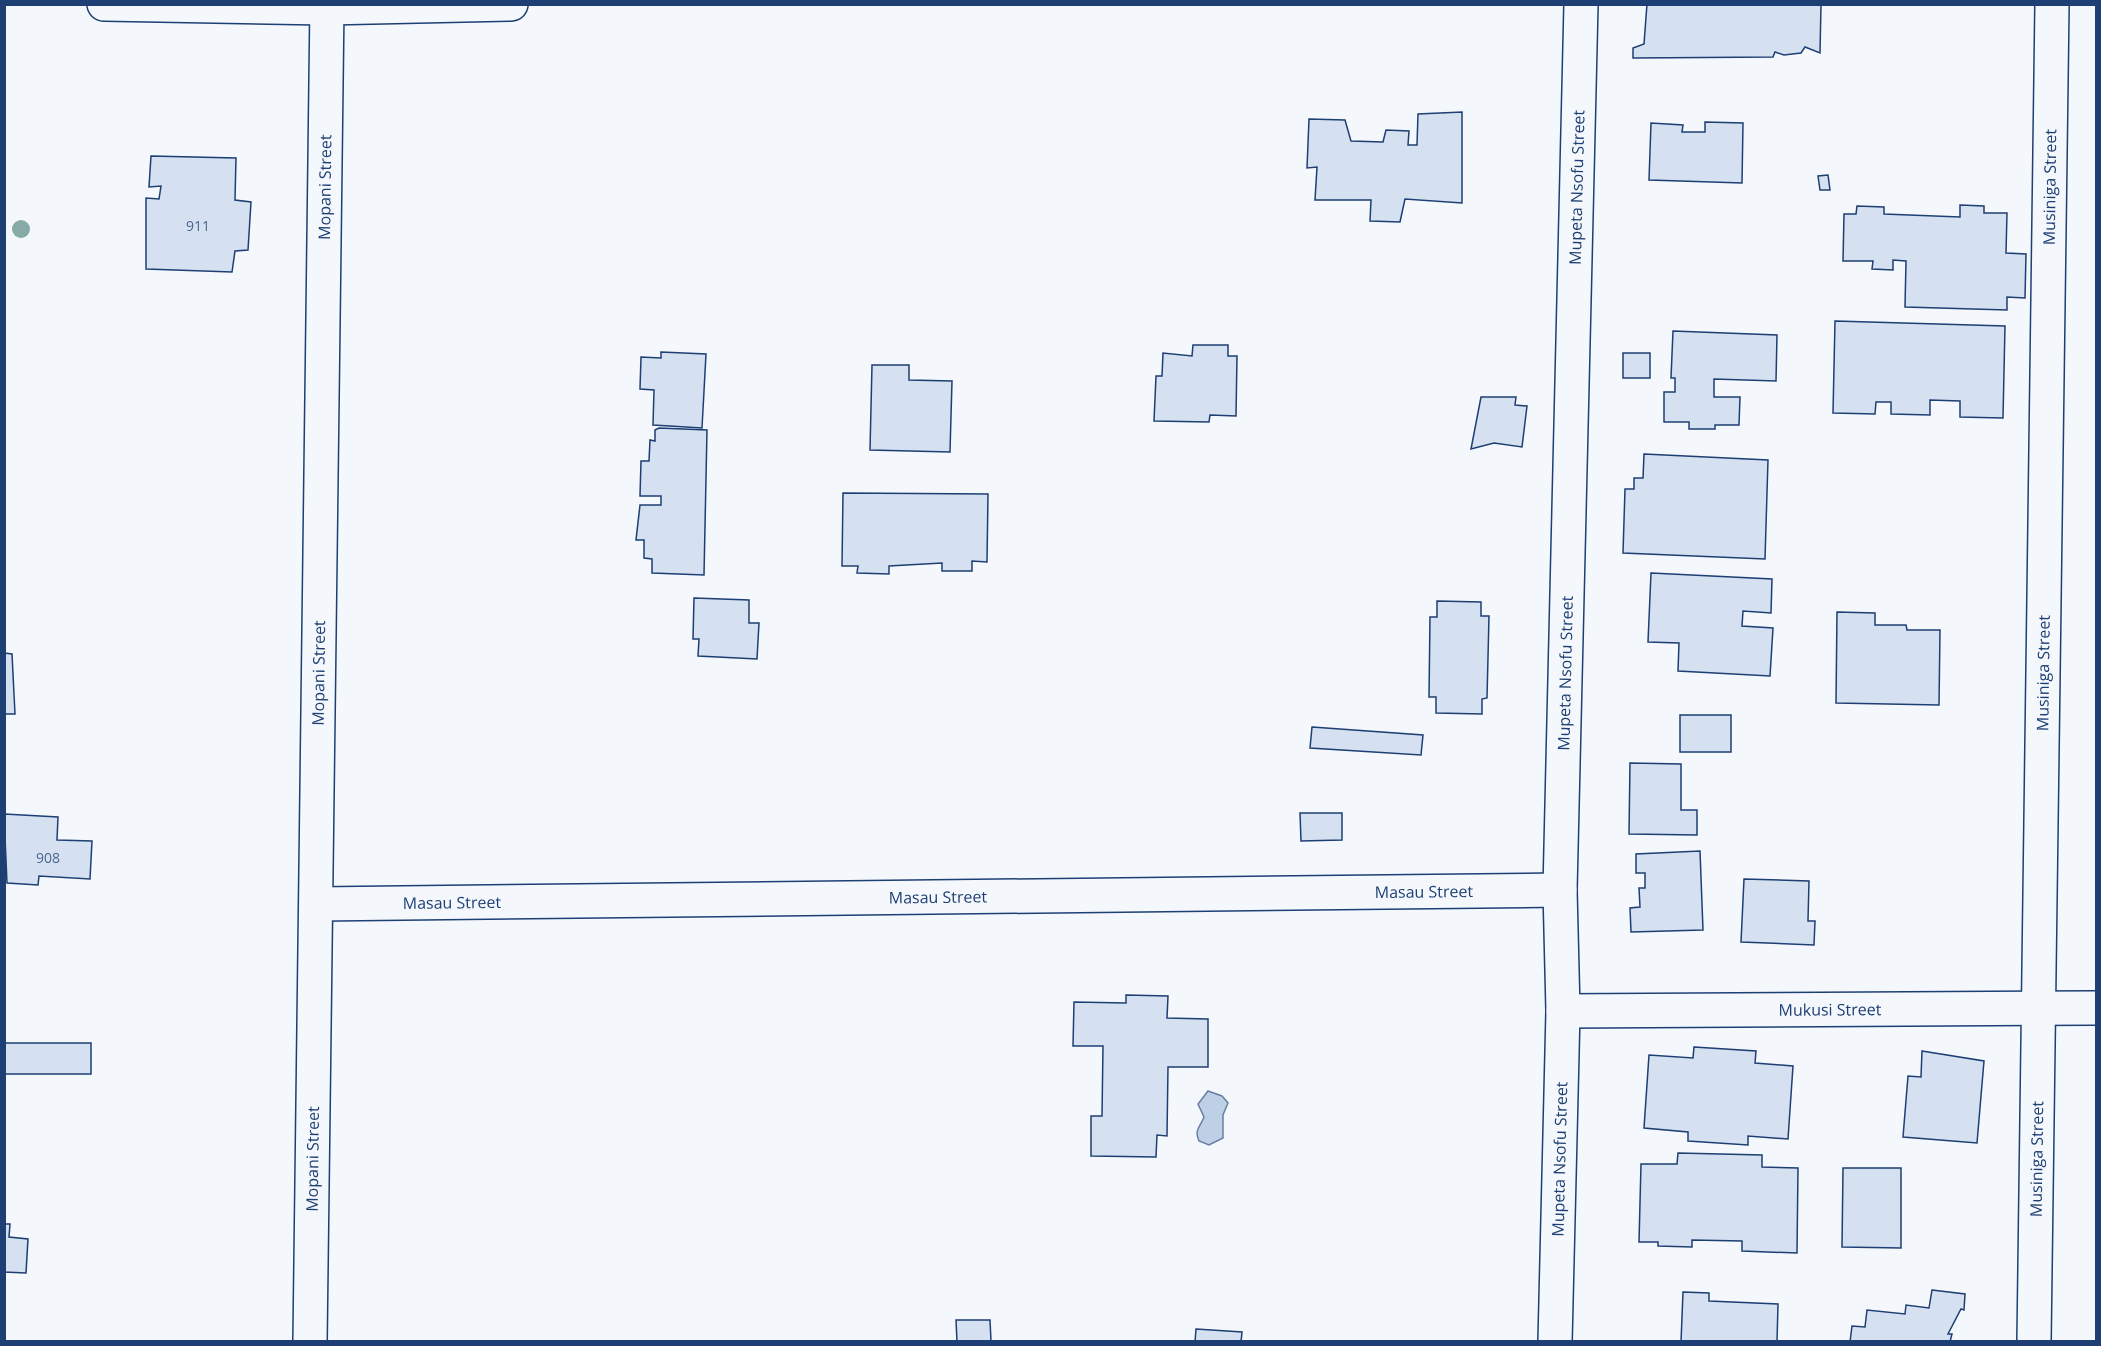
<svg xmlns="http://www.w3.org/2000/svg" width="2101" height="1346" font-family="'Open Sans',sans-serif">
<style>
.water{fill:#bed0e5;stroke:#687fa3;stroke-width:1.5}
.building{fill:#d5e0f0;stroke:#1d3f73;stroke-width:1.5}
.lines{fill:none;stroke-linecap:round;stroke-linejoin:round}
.minor-casing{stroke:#1d3f73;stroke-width:36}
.minor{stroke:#f4f7fb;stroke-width:33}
.tree{fill:#86aba6}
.labels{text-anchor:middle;stroke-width:4.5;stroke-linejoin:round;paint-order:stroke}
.number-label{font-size:14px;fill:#4b6792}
.street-label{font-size:16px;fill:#1d3f73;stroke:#f4f7fb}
</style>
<rect width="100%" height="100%" fill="#f4f7fb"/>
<path class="water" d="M1208 1091 1222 1096 1228 1103 1223 1115V1138L1209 1145 1199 1141C1194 1129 1200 1128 1204 1117L1198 1104Z"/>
<g class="building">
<path d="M1647 4 1821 5 1820 53 1805 47 1801 53 1784 55 1775 52 1773 57 1633 58V48L1644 44Z"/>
<path d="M1462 112V203L1405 199 1400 222 1370 221 1371 200H1315L1317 167 1307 168 1309 119 1345 120 1351 141 1383 142 1386 130 1409 131 1408 145H1417L1418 114Z"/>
<path d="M1705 122 1743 123 1742 183 1649 180 1651 123 1683 125 1682 132H1705Z"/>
<path d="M151 156 236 158 235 200 251 202 248 250 235 251 232 272 146 269V198L159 199 161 186 149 187Z"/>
<path d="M1828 175 1830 190H1820L1818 176Z"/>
<path d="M1960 205 1984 206V213H2007L2006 253 2026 254 2025 298 2007 297V310L1905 307 1906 261 1893 260V270L1872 269 1873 261H1843L1844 214H1856L1857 206 1884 207V214L1960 217Z"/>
<path d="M1835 321 2005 326 2003 418 1960 417V401L1930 400V415L1891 414V402H1876L1875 414 1833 413Z"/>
<path d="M1673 331 1777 335 1776 381 1714 379V397H1740L1739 425H1715V429H1689V422H1664V392H1675V378H1671Z"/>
<path d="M1193 345H1228V356H1237L1236 416 1210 415 1209 422 1154 421 1156 376H1162L1163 353 1192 356Z"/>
<path d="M661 352 706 354 702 428 653 425 654 390 640 389 641 357 661 358Z"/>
<rect x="1623" y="353" width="27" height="25"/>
<path d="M872 365H909V380L952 381 950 452 870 450Z"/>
<path d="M1481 397H1516L1515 405 1527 406 1522 447 1494 443 1471 449Z"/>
<path d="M659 428 707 430 704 575 652 573V559L644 558V540H636L640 505H661V496H640L641 461H649L650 440 655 441V430Z"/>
<path d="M1644 454 1768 460 1765 559 1623 553 1625 489H1634V478H1643Z"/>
<path d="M843 493 988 494 987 562 972 561V571H942V563L889 566V574L857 573 858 566H842Z"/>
<path d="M1651 573 1772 579 1771 613 1743 611 1742 626 1773 628 1770 676 1678 671 1679 643 1648 642Z"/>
<path d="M694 598 749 600V623H759L757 659 698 656 699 639H693Z"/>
<path d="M1437 601 1481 602V616H1489L1487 698 1482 699V714L1436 713V697H1429L1430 617H1437Z"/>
<path d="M1837 612 1875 613V625H1906L1907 630H1940L1939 705 1836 703Z"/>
<path d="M4 653 12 654 15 714H4Z"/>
<rect x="1680" y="715" width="51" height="37"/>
<path d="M1312 727 1423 735 1421 755 1310 748Z"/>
<path d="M1630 763 1681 764V810H1697V835L1629 834Z"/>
<path d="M1300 813H1342V840L1301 841Z"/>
<path d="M4 814 58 817 57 840 92 841 90 879 39 876 38 885 7 883Z"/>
<path d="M1700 851 1703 930 1631 932 1630 908 1640 907 1639 888H1645V873H1636V854Z"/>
<path d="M1744 879 1809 881 1808 921H1815L1814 945 1741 942Z"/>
<path d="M1126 995 1168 996 1167 1018 1208 1019V1067H1168L1167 1136 1157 1135 1156 1157 1091 1156V1116H1102L1103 1046H1073L1074 1002 1126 1003Z"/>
<rect x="4" y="1043" width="87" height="31"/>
<path d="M1694 1047 1756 1051 1755 1063 1793 1066 1788 1139 1748 1136V1145L1688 1141V1132L1644 1128 1649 1055 1693 1058Z"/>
<path d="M1922 1051 1984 1061 1977 1143 1903 1137 1908 1076 1921 1077Z"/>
<path d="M1678 1153 1762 1155V1167L1798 1168 1797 1253 1742 1251V1241L1692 1240V1247L1658 1246V1242H1639L1641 1164H1677Z"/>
<path d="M1843 1168H1901V1248L1842 1247Z"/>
<path d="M4 1224H10L9 1237 28 1239 26 1273 4 1272Z"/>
<path d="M1932 1290 1965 1294 1964 1310 1961 1309 1948 1334H1952L1950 1342H1850L1852 1326 1865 1327 1867 1310 1905 1314 1906 1305 1929 1308Z"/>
<path d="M1683 1292 1709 1293V1301L1778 1304 1777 1342H1681Z"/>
<path d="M956 1320H990L991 1341 997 1342H957Z"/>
<path d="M1196 1329 1242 1332 1241 1342H1195Z"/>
</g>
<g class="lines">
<defs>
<g id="minor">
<path d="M104 4 326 8 511 4"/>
<path id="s1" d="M317 904 1560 890"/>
<path id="s2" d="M1563 1011 2096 1008"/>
<path id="s3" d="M310 1342 327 4"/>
<path id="s4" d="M1555 1342 1563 1011 1560 890 1581 4"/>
<path id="s5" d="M2034 1342 2052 4"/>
</g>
</defs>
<use href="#minor" class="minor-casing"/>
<use href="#minor" class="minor"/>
</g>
<circle class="tree" cx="21" cy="229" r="9"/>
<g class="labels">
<g class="number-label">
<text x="198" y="231">911</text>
<text x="48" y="863">908</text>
</g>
<g class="street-label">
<text dy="6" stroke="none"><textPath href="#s3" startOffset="1155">Mopani Street</textPath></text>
<text dy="6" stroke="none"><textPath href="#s4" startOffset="1155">Mupeta Nsofu Street</textPath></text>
<text dy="6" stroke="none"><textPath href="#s5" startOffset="1155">Musiniga Street</textPath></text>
<text dy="6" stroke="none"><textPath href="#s3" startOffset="669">Mopani Street</textPath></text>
<text dy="6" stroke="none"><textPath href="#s4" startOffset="669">Mupeta Nsofu Street</textPath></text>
<text dy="6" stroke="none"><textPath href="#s5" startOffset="669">Musiniga Street</textPath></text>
<text dy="6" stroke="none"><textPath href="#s1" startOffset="1107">Masau Street</textPath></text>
<text dy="6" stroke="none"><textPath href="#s1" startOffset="621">Masau Street</textPath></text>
<text dy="6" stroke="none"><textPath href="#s1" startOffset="135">Masau Street</textPath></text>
<text dy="6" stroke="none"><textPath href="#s2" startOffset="267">Mukusi Street</textPath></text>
<text dy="6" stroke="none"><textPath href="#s3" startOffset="183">Mopani Street</textPath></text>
<text dy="6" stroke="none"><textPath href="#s4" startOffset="183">Mupeta Nsofu Street</textPath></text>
<text dy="6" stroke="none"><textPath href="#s5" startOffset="183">Musiniga Street</textPath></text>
</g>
</g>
<rect width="2101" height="1346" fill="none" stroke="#1d3f73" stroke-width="12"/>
</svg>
